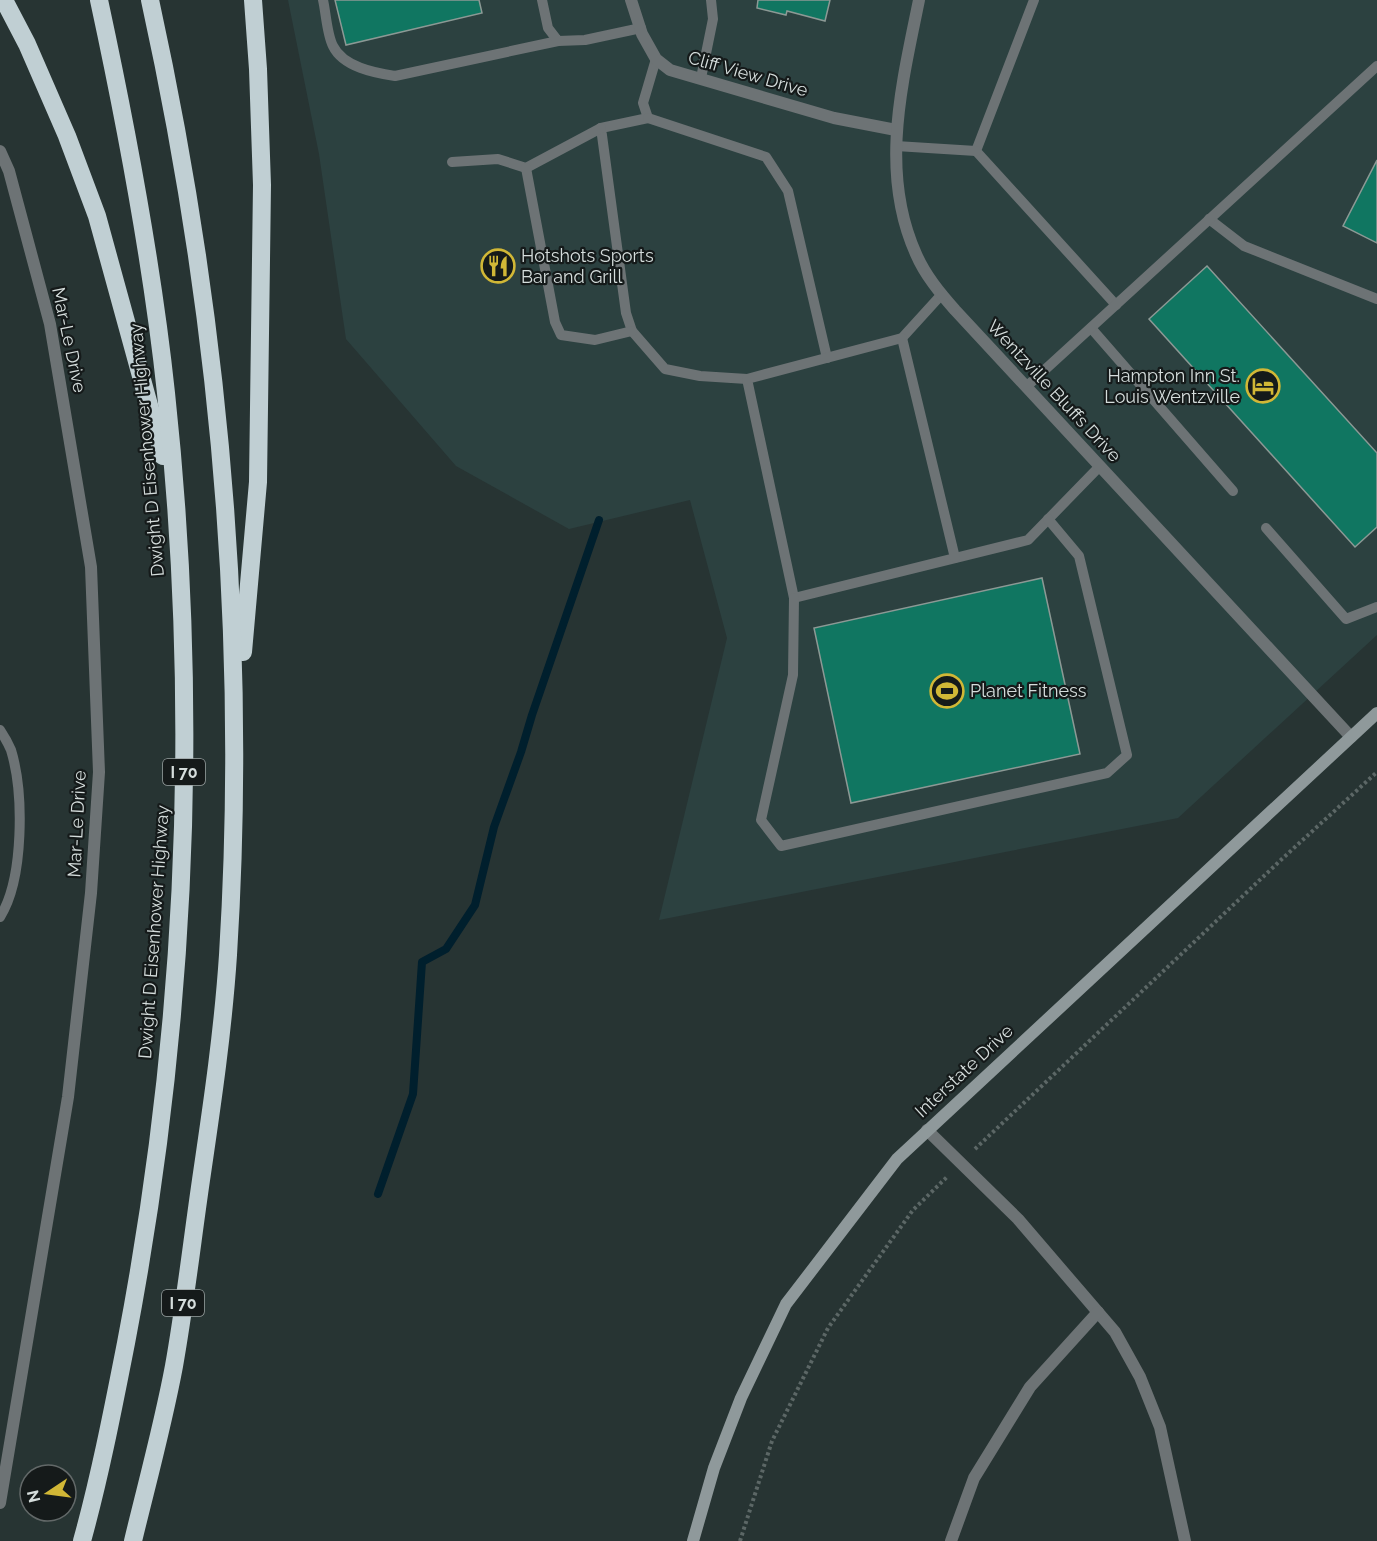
<svg xmlns="http://www.w3.org/2000/svg" width="1377" height="1541" font-family="Raleway,sans-serif">
<style>
.built{fill:#2c4140}
.lines{fill:none;stroke-linecap:round;stroke-linejoin:round}
.stream{stroke:#001f2d;stroke-width:8}
.building{fill:#107661;stroke:#8c9995;stroke-width:1.5}
.path{stroke:#5c6766;stroke-width:4;stroke-dasharray:3 3;stroke-linecap:butt}
.service{stroke:#6d7375;stroke-width:10}
.minor{stroke:#6d7375;stroke-width:12}
.tertiary{stroke:#6d7375;stroke-width:12}
.secondary{stroke:#8f999b;stroke-width:12}
.motorway{stroke:#c0cfd3;stroke-width:18}
.labels{text-anchor:middle;stroke-width:4.5;stroke-linejoin:round;paint-order:stroke}
.shield{fill:#151a1a;stroke:#9ba2a2;stroke-width:1.5}
.shield-label{font-size:16px;font-weight:bold;fill:#d5dddc}
.street-label{font-size:18px;fill:#d5dddc;stroke:#151a1a}
.poi-label{font-size:18px;fill:#d5dddc;stroke:#151a1a;text-anchor:start}
</style>
<rect width="100%" height="100%" fill="#273433"/>
<path class="built" d="M288 0H1377V635L1178 818 659 920 727 638 690 500 569 529 456 466 346 339 319 154Z"/>
<g class="lines">
<path class="stream" d="M378 1194 413 1094 422 962 446 949 475 905 494 827 521 752 532 715 599 520"/>
</g>
<g class="building">
<path d="M335 0H479L482 13 346 45Z"/>
<path d="M758 0H830L825 21 787 11 786 15 757 8Z"/>
<path d="M1377 160V243L1343 226Z"/>
<path d="M1207 266 1377 453V527L1355 547 1149 319Z"/>
<path d="M1042 578 1080 754 851 803 814 628Z"/>
</g>
<g class="lines">
<g class="path">
<path d="M975 1149 1283 858 1377 772"/>
<path d="M740 1541 772 1441 828 1328 913 1210 948 1176"/>
</g>
<g class="service">
<path d="M323 0C326 13 327 35 333 46 343 67 375 73 395 76L558 41"/>
<path d="M542 0 548 28 558 41 585 40 641 28"/>
<path d="M1034 0 976 151 1116 305"/>
<path d="M656 59 643 103 648 118 601 128 626 313 632 331 665 369 700 376 747 379"/>
<path d="M701 78 713 19 711 0"/>
<path d="M648 118 766 157 788 191 827 358"/>
<path d="M896 146 976 151"/>
<path d="M452 162 498 159 526 168 601 128"/>
<path d="M526 168 555 322 561 335 595 340 632 331"/>
<path d="M1209 219 1244 246 1377 299"/>
<path d="M942 294 902 338 747 379 794 598 1028 540 1099 467"/>
<path d="M1091 328 1233 491"/>
<path d="M902 338 955 558"/>
<path d="M1026 387 1377 66"/>
<path d="M1266 528 1346 619 1377 607"/>
<path d="M794 598 793 675 761 820 781 846 1107 773 1127 755 1079 556 1048 519"/>
<path d="M0 730C4 736 8 743 11 750 24 793 24 879 0 917"/>
</g>
<g class="minor">
<path d="M631 0 642 34 656 59 670 70 834 118 896 130"/>
<path d="M919 0C902 84 879 172 916 254 925 275 940 293 955 310L1351 737"/>
<path d="M927 1130 1018 1219 1115 1332 1140 1377 1160 1427 1185 1541"/>
<path d="M951 1541 974 1478 1030 1387 1098 1312"/>
</g>
<path class="tertiary" d="M0 151 9 171 50 324 91 567 99 772 91 893 68 1097 0 1503"/>
<path class="secondary" d="M693 1541 714 1468 741 1398 786 1304 897 1159 1377 713"/>
<g class="motorway">
<path d="M4 0 27 44 67 136 97 216 163 456"/>
<path d="M243 652 258 482 262 185 258 69 253 0"/>
<path d="M82 1541C100 1476 113 1409 126 1343 186 1030 200 709 166 393 152 261 127 130 99 0"/>
<path d="M133 1541C147 1483 163 1425 174 1366 185 1304 192 1242 201 1180 212 1105 223 1031 228 955 248 634 219 314 150 0"/>
</g>
</g>
<defs>
<symbol id="restaurant-ring" viewBox="-11 -11 22 22"><circle r="9.5" fill="#151a1a" stroke="#d1b736" stroke-width="1.5"/><path d="M-5-6h1v4h1v-4h1v4h1v-4h1v5L-1.5 .5V6h-2V.5L-5-1ZM5-6V6H3V1.5H1.5Q1.5-4 5-6Z" fill="#d1b736"/></symbol>
<symbol id="hotel-ring" viewBox="-11 -11 22 22"><circle r="9.5" fill="#151a1a" stroke="#d1b736" stroke-width="1.5"/><path d="M-6-4.5h1.5V1H6V5H4.5V3h-9V5H-6ZM-4 0a1.8 1.8 0 1 1 3.6 0ZM.5 0V-2.5h3Q6-2.5 6 0Z" fill="#d1b736"/></symbol>
<symbol id="stadium-ring" viewBox="-11 -11 22 22"><circle r="9.5" fill="#151a1a" stroke="#d1b736" stroke-width="1.5"/><path d="M0-5a6.5 5 0 1 0 0 10a6.5 5 0 1 0 0-10ZM-3.5-1.8h7v3.6h-7Z" fill="#d1b736"/></symbol>
</defs>
<g fill-rule="evenodd">
<use href="#restaurant-ring" x="479" y="247" width="38" height="38"/>
<use href="#hotel-ring" x="1244" y="367" width="38" height="38"/>
<use href="#stadium-ring" x="928" y="672" width="38" height="38"/>
</g>
<g class="labels">
<g class="shield">
<rect x="163" y="759" width="42" height="26" rx="4.5"/>
<rect x="162" y="1290" width="42" height="26" rx="4.5"/>
</g>
<g class="shield-label">
<text x="184" y="778">I 70</text>
<text x="183" y="1309">I 70</text>
</g>
<g class="street-label">
<text transform="translate(748 74) rotate(16)" y="6">Cliff View Drive</text>
<text transform="translate(69 340) rotate(78)" y="6">Mar-Le Drive</text>
<text transform="translate(1054 391) rotate(47)" y="6">Wentzville Bluffs Drive</text>
<text transform="translate(147 450) rotate(-95)" y="6">Dwight D Eisenhower Highway</text>
<text transform="translate(77 824) rotate(-87)" y="6">Mar-Le Drive</text>
<text transform="translate(154 932) rotate(-86)" y="6">Dwight D Eisenhower Highway</text>
<text transform="translate(964 1071) rotate(-43)" y="6">Interstate Drive</text>
</g>
<g class="poi-label">
<text x="521" y="262">Hotshots Sports<tspan x="521" dy="21">Bar and Grill</tspan></text>
<text x="1240" y="382" text-anchor="end">Hampton Inn St.<tspan x="1240" dy="21">Louis Wentzville</tspan></text>
<text x="970" y="697">Planet Fitness</text>
</g>
</g>
<g transform="translate(48 1493) rotate(257)"><circle r="28" fill="#151a1a" stroke="#626868" stroke-width="1.5"/>
<path d="M0-4.5L10 22L0 15L-10 22Z" fill="#d1b736"/>
<text y="-9" font-size="16" font-weight="bold" text-anchor="middle" fill="#d5dddc">N</text>
</g>
</svg>
